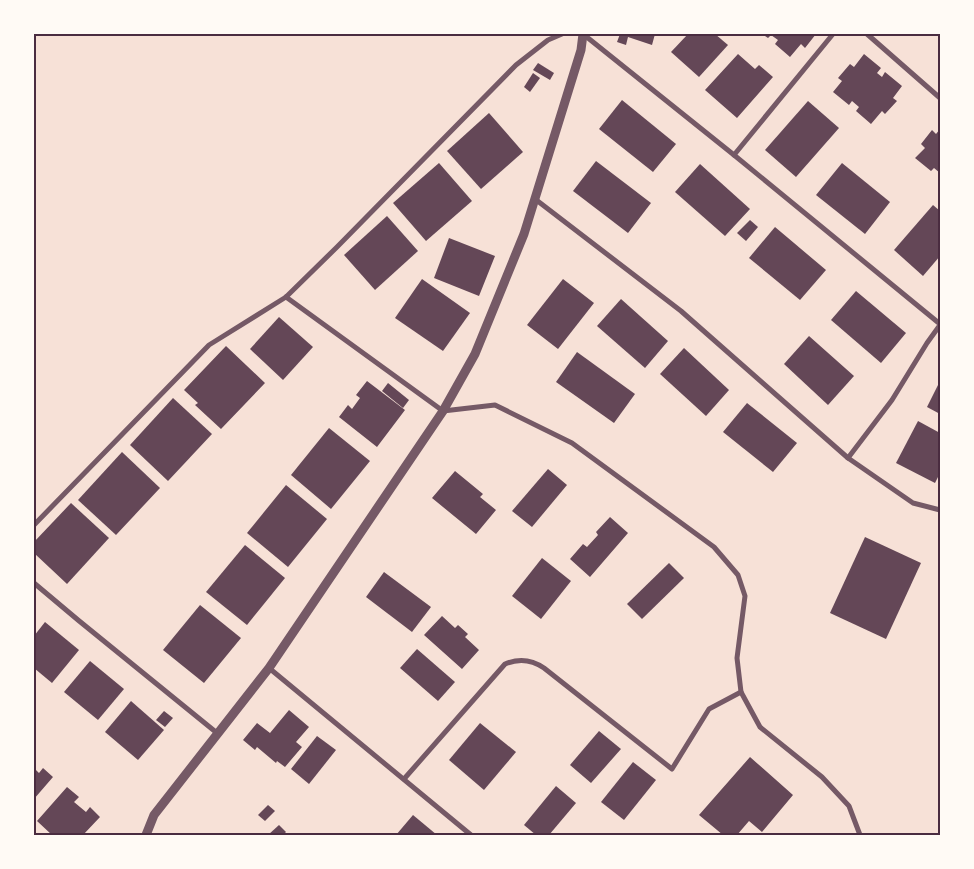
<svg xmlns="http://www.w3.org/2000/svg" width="974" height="869" font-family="'Fira Sans Condensed',sans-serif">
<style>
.building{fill:#644757}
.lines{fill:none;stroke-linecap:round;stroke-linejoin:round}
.minor{stroke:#755966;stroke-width:5}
.tertiary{stroke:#755966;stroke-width:9}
.neatline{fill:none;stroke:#4a2c40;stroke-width:2}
</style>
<rect width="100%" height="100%" fill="#f7e1d7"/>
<g class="building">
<path d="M620 34H655L652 45 628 37 626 45 617 42Z"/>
<path d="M688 34H715L728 45 699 77 671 52Z"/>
<path d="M762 34H816L805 48 801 44 790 57 775 44 778 40 771 35 768 38Z"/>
<path d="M738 54 755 69 759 65 773 77 737 118 705 90Z"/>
<path d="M864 54 881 68 877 73 882 77 885 72 902 86 893 98 897 101 885 114 882 111 871 124 856 111 859 107 852 101 849 105 833 92 842 81 838 78 850 64 854 67Z"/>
<path d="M538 63 554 73 550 80 533 70Z"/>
<path d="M533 73 540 78 530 92 524 87Z"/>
<path d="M622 100 676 144 653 172 599 129Z"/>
<path d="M808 101 839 128 796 177 765 150Z"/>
<path d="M489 113 523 152 481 189 447 151Z"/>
<path d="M940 129V173L934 168 931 171 915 158 925 148 921 144 932 130 936 134Z"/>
<path d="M596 161 651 203 628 233 573 191Z"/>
<path d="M439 163 472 201 426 241 393 203Z"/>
<path d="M842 163 890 202 865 234 816 195Z"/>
<path d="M700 164 750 209 725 236 675 192Z"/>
<path d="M933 205 940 211V256L923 276 894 250Z"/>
<path d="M387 216 418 251 375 290 344 255Z"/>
<path d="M750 220 758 227 746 241 737 233Z"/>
<path d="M775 227 826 270 800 300 749 258Z"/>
<path d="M449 238 495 256 479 296 434 278Z"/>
<path d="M422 279 470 313 443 351 395 318Z"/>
<path d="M563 279 594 303 558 349 527 325Z"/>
<path d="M856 291 906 333 881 363 831 320Z"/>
<path d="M621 299 668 341 645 368 597 326Z"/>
<path d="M279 317 313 347 283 380 250 349Z"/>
<path d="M809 336 854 376 828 405 784 364Z"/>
<path d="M226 346 265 383 221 429 195 405 198 403 184 390Z"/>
<path d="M684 348 729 390 706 416 660 374Z"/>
<path d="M577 352 635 394 614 423 556 382Z"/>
<path d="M367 381 405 410 377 447 339 417 348 405 352 409 360 398 356 395Z"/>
<path d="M940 381V414L927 407Z"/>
<path d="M388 383 409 400 403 408 382 391Z"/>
<path d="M173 398 212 434 168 481 130 445Z"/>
<path d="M747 403 797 443 773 472 723 432Z"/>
<path d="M918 421 940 433V473L935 483 896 463Z"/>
<path d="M329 428 370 461 331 509 291 475Z"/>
<path d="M122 452 160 488 116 535 78 500Z"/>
<path d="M548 469 567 485 532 527 512 511Z"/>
<path d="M455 471 483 494 480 497 496 510 476 534 432 498Z"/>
<path d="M286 485 327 519 288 567 247 533Z"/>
<path d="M71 503 109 538 67 584 34 553V542Z"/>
<path d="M610 517 628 533 590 577 570 559 583 544 587 547 598 535 596 532Z"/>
<path d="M865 537 921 563 886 639 830 613Z"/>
<path d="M245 545 285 578 247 625 206 592Z"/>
<path d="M542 558 571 581 541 619 512 596Z"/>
<path d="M669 563 684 578 642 619 627 604Z"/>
<path d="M384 572 431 607 412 632 366 597Z"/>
<path d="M200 605 241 638 204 683 163 650Z"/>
<path d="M442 616 455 628 458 625 468 634 465 637 479 650 462 669 424 635Z"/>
<path d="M45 622 79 650 52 683 34 668V636Z"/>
<path d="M417 649 455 682 438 701 400 668Z"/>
<path d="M90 661 124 689 98 720 64 692Z"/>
<path d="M131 701 164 730 138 760 105 732Z"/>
<path d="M289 710 309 727 296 742 302 747 285 767 277 761 276 763 257 747 255 750 243 740 257 723 270 733Z"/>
<path d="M164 711 173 718 165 727 156 720Z"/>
<path d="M480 723 516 752 484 790 449 760Z"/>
<path d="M599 731 621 749 591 783 570 765Z"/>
<path d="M317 736 336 750 309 784 291 769Z"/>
<path d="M750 757 793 795 762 832 749 821 737 835H723L699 815Z"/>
<path d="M633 762 656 780 624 820 601 802Z"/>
<path d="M34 768 39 773 43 768 53 777 34 799Z"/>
<path d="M556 786 576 803 549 835H536L524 825Z"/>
<path d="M67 787 79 797 74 802 86 812 90 807 100 817 83 835H52L37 821Z"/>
<path d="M268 805 275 811 265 821 258 815Z"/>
<path d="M413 815 437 835H396Z"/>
<path d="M279 825 286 832 283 835H268Z"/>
</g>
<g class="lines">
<g class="minor">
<path d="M583 34 734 155 940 324"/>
<path d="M867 34 940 98"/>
<path d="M734 155 833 34"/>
<path d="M535 199 681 311 848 458 913 503 940 510"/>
<path d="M286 297 443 411 495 405 572 443 714 547 738 575 745 596 737 658 741 692 760 727 822 777 849 806 860 835"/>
<path d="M848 458 892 400 927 343 940 325"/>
<path d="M34 525 209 345 286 297 337 247 516 65 548 40 562 34"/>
<path d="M34 583 78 620 217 733"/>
<path d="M269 668 471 835"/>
<path d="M404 779 505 664C519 658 531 659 544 668L672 769 709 709 741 692"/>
</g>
<path class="tertiary" d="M146 835 154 815 269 668 443 411 475 354 524 234 581 50 583 34"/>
</g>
<rect width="974" height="869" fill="none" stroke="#fffaf5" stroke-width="70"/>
<rect x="35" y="35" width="904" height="799" class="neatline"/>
</svg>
